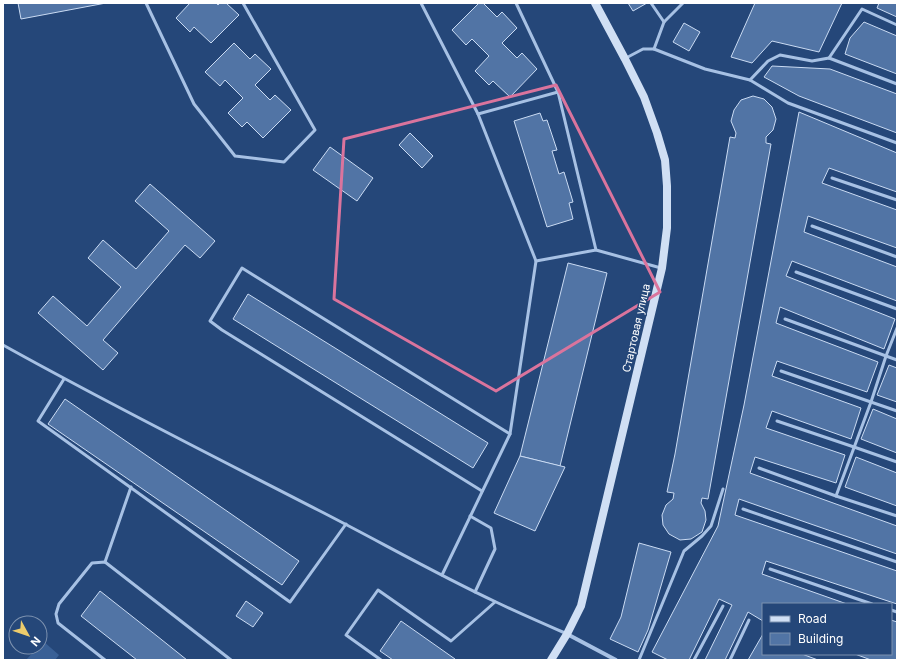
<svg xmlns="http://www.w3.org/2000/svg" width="900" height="663" font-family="Inter,sans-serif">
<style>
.green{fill:#396096}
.building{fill:#5174a5;stroke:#cadbf3}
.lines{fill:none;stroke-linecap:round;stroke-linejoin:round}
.lane{stroke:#a7c1e4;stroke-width:3}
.street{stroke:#a7c1e4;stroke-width:4}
.secondary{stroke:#d0dff4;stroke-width:8}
.marked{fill:none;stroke:#da749d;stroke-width:3;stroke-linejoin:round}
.labels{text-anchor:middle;stroke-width:3;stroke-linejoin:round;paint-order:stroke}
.street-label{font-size:11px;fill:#fff;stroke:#254779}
</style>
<rect width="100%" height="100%" fill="#254779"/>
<path class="green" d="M43 641 59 655 55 660H26L38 647H40V644Z"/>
<g class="building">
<path d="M18 3H106L21 19Z"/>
<path d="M190 3H216L218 5 220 3H226L239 15 211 43 194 27 190 32 176 18Z"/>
<path d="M479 3H483L497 17 502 12 517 28 502 43 517 58 522 53 537 69 510 97 493 81 489 85 475 71 489 56 472 39 466 45 452 30Z"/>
<path d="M628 3H647L633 11Z"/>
<path d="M755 3H842L819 52 772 41 752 63 731 57Z"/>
<path d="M879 3H897V17L877 8Z"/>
<path d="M864 22 897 36V74L845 54 850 38Z"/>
<path d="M684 23 700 32 689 51 673 42Z"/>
<path d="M234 43 250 59 255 54 271 69 255 85 270 100 275 95 291 110 263 138 247 122 242 127 228 113 243 98 225 80 220 86 205 72Z"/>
<path d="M772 66 830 69 897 94V133L799 96 764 77Z"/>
<path d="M753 96 764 99 772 107 776 119 773 130 766 137V143L771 144 708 499 702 498 701 503 705 511 706 520 702 532 691 539 680 540 669 534 663 525 662 515 666 505 673 499 674 493 667 492 675 454 730 137 735 138 736 133 731 121 734 110 741 100Z"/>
<path d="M799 112 897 153V192L829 168 822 183 897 210V248L808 216 804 232 897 267V301L792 261 786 276 895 319 884 349 780 307 776 323 878 362 867 392 777 361 772 376 861 408 851 439 772 411 766 428 845 455 836 483 755 457 750 473 897 526V554L739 499 735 515 897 571V604L766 561 762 574 847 604H763V621L748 612 725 660H705L732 605 719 599 689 660H668L652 652 718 526 744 405Z"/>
<path d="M540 113 543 121 547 120 557 150 552 151 559 174 564 172 573 202 569 203 573 219 547 227 514 121Z"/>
<path d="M410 133 433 156 422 168 399 145Z"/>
<path d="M330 147 373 178 357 201 313 170Z"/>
<path d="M150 184 215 241 200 258 185 245 103 340 118 353 103 370 38 313 53 296 87 326 121 287 88 258 103 240 136 269 169 231 135 201Z"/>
<path d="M568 263 607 273 560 466 520 456Z"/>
<path d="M248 294 488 443 473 468 233 319Z"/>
<path d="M889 365 897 368V402L877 395Z"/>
<path d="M65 399 299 561 282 585 48 424Z"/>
<path d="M873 409 897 419V453L861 439Z"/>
<path d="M520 456 565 467 535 531 494 513Z"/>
<path d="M856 457 897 473V506L845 487Z"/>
<path d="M639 543 671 552 648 630 638 652 610 639 621 617Z"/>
<path d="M100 591 157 636 187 660H137L81 616Z"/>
<path d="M246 601 263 613 253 627 236 616Z"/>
<path d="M891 620 897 622V660H871L855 654H891Z"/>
<path d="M401 621 455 659V660H393L380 651Z"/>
<path d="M763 634V654H802L818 660H748Z"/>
</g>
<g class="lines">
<g class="lane">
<path d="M146 3 194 104 235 156 284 162 315 130 243 3"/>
<path d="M421 3 478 114 536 261 510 434 442 575"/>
<path d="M516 3 558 92"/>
<path d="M651 3 664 22"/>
<path d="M654 49 664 22 683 3"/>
<path d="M626 58 643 49H654L705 69 750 80 788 103 897 143"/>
<path d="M829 58 862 9 897 25"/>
<path d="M750 80 768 61 780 55 812 61 829 58 897 84"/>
<path d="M478 114 558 92 596 250 661 268"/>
<path d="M832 178 897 200"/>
<path d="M812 226 897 257"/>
<path d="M536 261 596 250"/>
<path d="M796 272 897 309"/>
<path d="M785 319 897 360"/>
<path d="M3 345C107 403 213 456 318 510 377 540 436 574 496 602 519 613 542 623 565 633"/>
<path d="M781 371 897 411"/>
<path d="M64 379 38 421 290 602 346 524"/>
<path d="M777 421 854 447 897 462"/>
<path d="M759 468 836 496 897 516"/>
<path d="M482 491 222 330 210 321 242 268 510 434"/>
<path d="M836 496 871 402 886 356 897 328"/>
<path d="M743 509 897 562"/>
<path d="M470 516 491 528 495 549 475 592"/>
<path d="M105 562 131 487"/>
<path d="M770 569 872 604"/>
<path d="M891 610 897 612"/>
<path d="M105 660 58 623 56 614 59 604 92 563 105 562 231 660"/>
<path d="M381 660 346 635 378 590 451 641 495 602"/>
<path d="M639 660 684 551 702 536 711 526 723 489"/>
<path d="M694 660 723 606"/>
<path d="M730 660 749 620"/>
</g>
<path class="street" d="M567 634 616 660"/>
<path class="secondary" d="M551 660 567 634 581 606 662 268 667 228V186L665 160 657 133 644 97 625 59 595 3"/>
</g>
<path class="marked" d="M556 85 660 292 496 391 334 299 344 139Z"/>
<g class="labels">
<g class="street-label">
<text transform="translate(636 328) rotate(-77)" y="4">Стартовая улица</text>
</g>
</g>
<rect width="900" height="663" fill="none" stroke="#ffffff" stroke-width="8"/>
<rect x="762" y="603" width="130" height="52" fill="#254779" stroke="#7c91af"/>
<rect x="770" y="616" width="20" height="6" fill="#d0dff4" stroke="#7c91af"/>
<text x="798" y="623" font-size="12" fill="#ffffff">Road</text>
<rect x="770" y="633" width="20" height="12" fill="#5174a5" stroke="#7c91af"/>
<text x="798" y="643" font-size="12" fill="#ffffff">Building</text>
<g transform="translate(28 635) rotate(130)"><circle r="19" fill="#254779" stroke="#7c91af"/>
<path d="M0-3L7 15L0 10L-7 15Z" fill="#edcc6c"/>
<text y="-6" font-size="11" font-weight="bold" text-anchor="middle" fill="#ffffff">N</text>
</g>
</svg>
